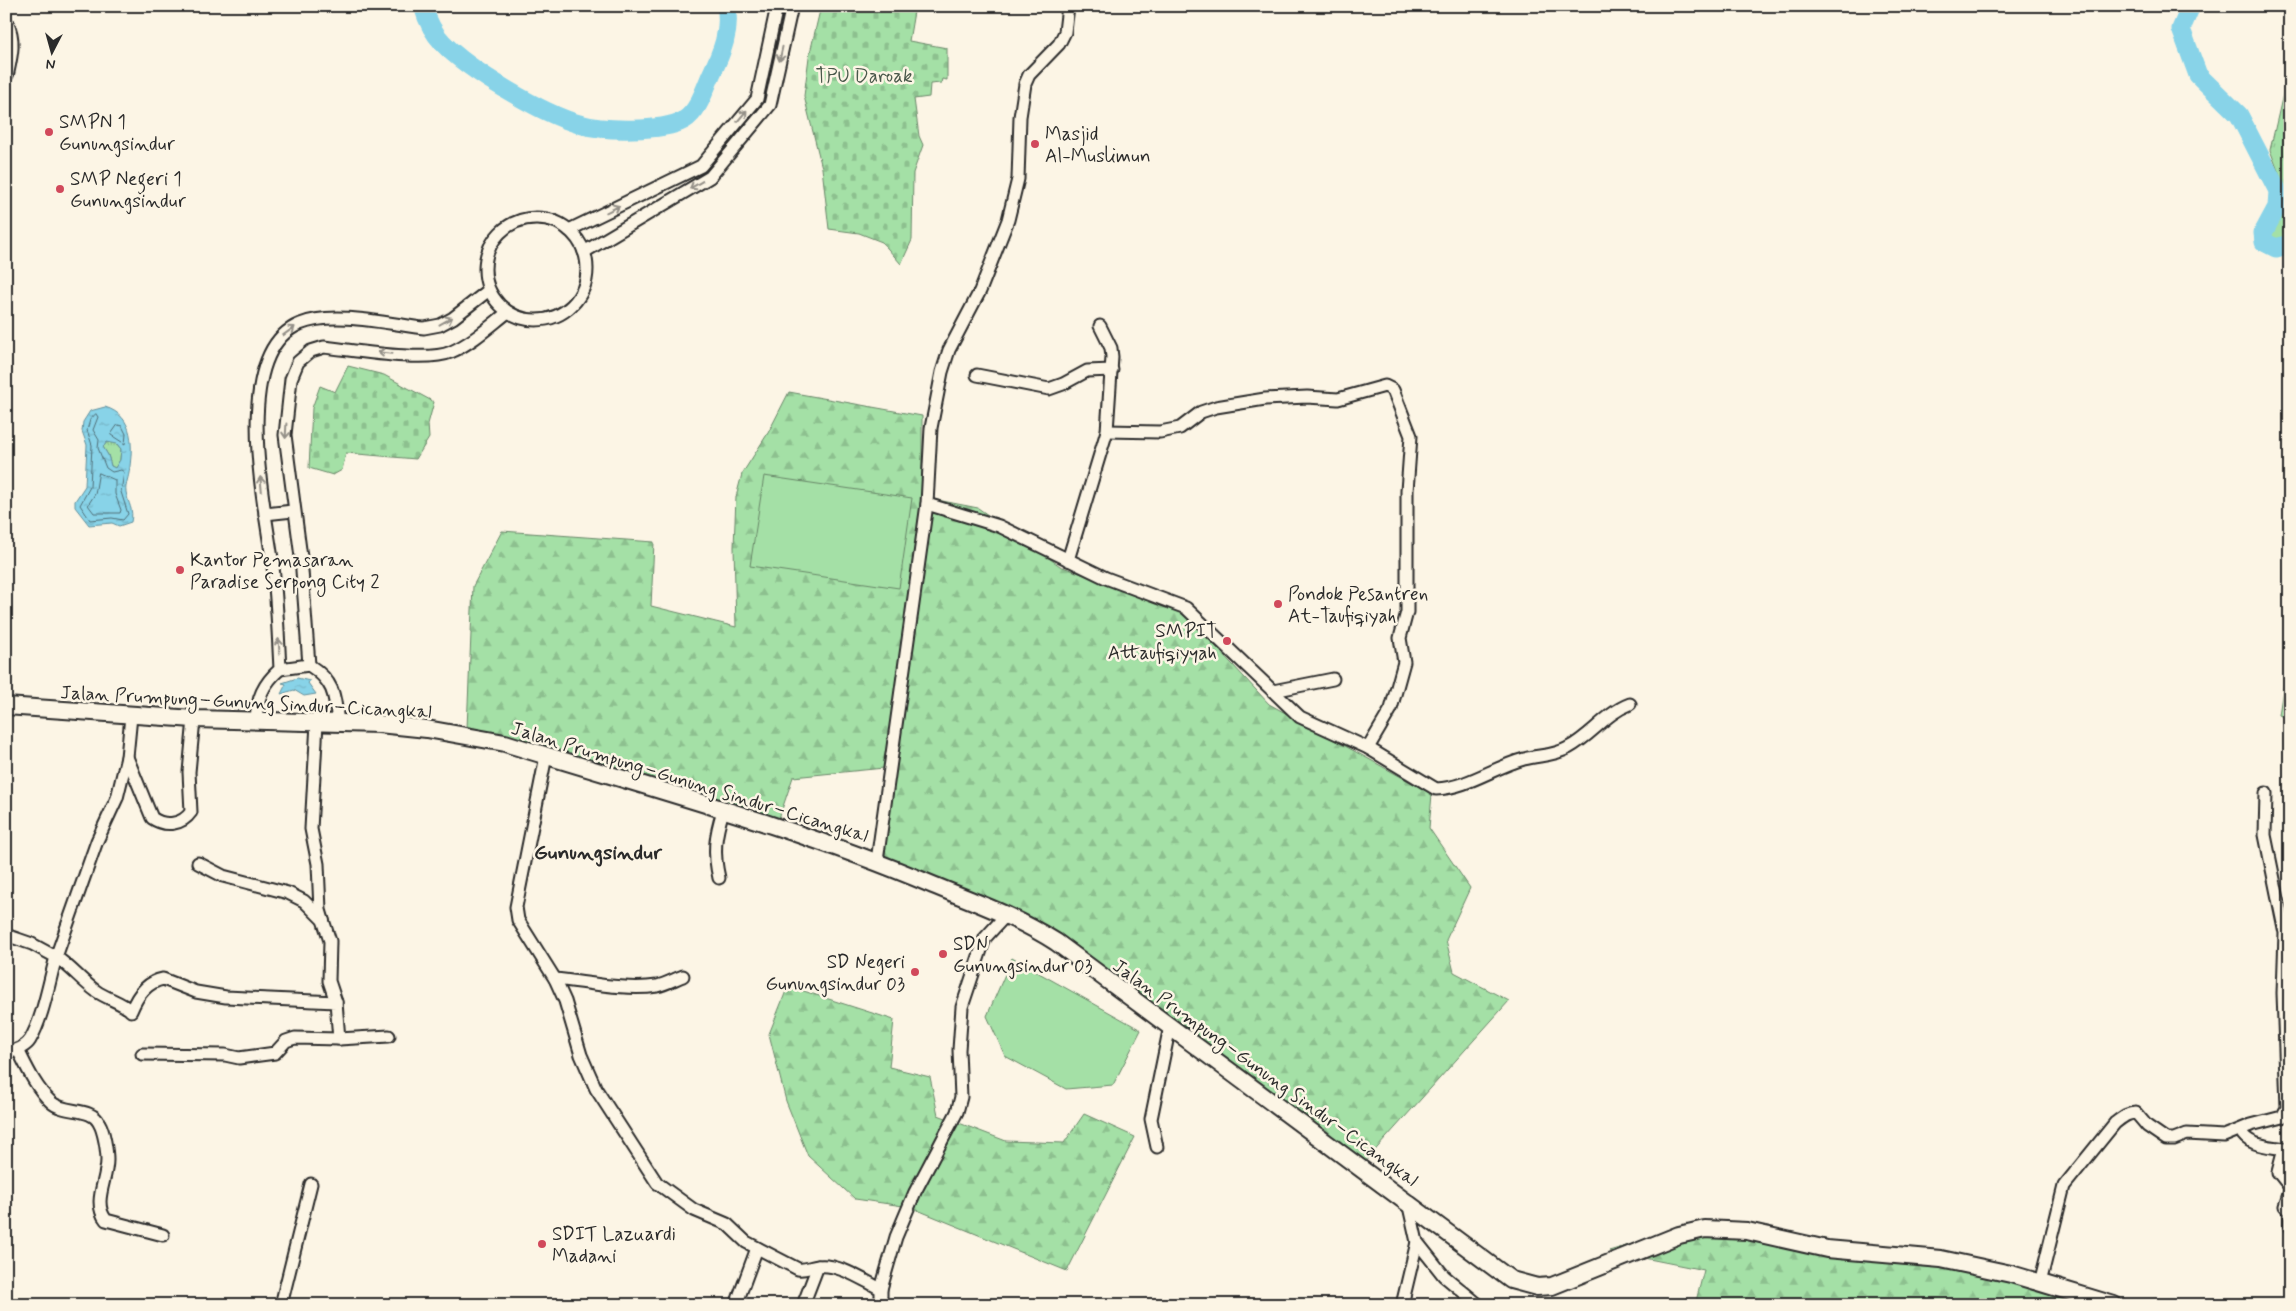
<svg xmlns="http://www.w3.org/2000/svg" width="2296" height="1311" font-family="Mynerve,sans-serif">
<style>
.grass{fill:url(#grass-tufts);stroke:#688668}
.forest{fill:url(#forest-firs);stroke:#688668}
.cemetery{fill:url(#cemetery-stones);stroke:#688668}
.pitch{fill:#a4e0a6;stroke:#688668}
.water{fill:url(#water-ripples);stroke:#63909c;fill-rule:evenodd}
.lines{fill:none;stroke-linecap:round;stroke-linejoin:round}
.shore{stroke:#506e77;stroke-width:1}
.river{stroke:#88d3e8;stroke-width:19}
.minor-casing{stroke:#2b2b2b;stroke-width:15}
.tertiary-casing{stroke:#2b2b2b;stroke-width:18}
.secondary-casing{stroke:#2b2b2b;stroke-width:20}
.minor{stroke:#fcf5e5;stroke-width:11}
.tertiary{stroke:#fcf5e5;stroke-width:14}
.secondary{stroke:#fcf5e5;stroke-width:16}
.oneway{stroke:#949088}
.poi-dot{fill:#d1495b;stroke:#fcf5e5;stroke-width:2}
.labels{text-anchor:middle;stroke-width:5;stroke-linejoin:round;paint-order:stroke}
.park-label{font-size:19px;fill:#49584a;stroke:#fcf5e5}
.poi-label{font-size:19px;fill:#2b2b2b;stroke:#fcf5e5;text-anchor:start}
.street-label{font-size:19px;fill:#2b2b2b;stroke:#fcf5e5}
.quarter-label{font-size:21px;font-weight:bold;fill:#2b2b2b;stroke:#fcf5e5}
</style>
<defs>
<pattern id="grass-tufts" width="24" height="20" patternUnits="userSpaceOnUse" patternTransform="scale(1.25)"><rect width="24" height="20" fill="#a4e0a6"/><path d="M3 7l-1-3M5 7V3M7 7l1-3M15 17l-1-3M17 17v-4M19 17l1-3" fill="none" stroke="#8dc08f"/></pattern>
<pattern id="forest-firs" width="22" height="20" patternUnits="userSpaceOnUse" patternTransform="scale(1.25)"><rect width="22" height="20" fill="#a4e0a6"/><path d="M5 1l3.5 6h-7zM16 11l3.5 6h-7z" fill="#8dc08f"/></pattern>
<pattern id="cemetery-stones" width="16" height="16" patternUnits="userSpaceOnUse" patternTransform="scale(1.25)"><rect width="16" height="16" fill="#a4e0a6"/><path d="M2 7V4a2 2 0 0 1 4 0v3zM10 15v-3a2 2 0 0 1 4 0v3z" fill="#8dc08f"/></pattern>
<pattern id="water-ripples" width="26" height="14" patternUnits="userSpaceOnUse" patternTransform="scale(1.25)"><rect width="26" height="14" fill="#88d3e8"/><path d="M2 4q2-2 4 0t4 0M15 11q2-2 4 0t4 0" fill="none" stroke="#76b5c7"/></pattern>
</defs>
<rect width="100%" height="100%" fill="#fcf5e5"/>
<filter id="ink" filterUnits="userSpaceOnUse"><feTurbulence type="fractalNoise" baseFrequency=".02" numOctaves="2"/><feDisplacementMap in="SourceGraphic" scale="10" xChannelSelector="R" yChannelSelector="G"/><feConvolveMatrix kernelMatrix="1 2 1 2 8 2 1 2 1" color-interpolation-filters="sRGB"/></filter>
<g filter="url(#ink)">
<g class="grass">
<path d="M2290 64V245L2275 244 2268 234 2283 184 2270 150Z"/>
<path d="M107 442 117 444 121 449 120 460 115 468 111 466 108 455 103 447Z"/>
<path d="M2290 644V720L2279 715Z"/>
</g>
<g class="forest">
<path d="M789 392 922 416V497L978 508 1060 566 1183 611 1269 704 1432 794 1429 828 1470 888 1446 940 1454 972 1509 1001 1360 1167 1016 919 871 862 884 768 793 777 776 827 467 728 473 586 502 531 654 542 651 606 736 627 734 547 736 497 742 474 768 433Z"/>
<path d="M788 986 894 1020 889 1067 930 1077 938 1115 1006 1141 1064 1143 1084 1114 1135 1137 1067 1271 910 1207 855 1199 808 1156 786 1101 769 1034Z"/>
<path d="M1754 1227 2118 1305H1695L1704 1270 1609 1251 1676 1231Z"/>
</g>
<g class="cemetery">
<path d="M821 6H915L909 41 947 48V80L942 79 941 83 930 84 929 97 914 99 919 136 923 145 913 173 912 240 901 264 882 242 859 233 829 229 822 168 804 96 809 57Z"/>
<path d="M348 366 384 375 434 402 428 424 429 438 416 459 346 453 342 470 333 475 309 468 312 408 320 386 335 392Z"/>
</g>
<g class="pitch">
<path d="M764 476 912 498 899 588 750 566Z"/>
<path d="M1012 958 1141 1030 1113 1085 1066 1089 1005 1056 987 1016Z"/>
</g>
<g class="water">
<path d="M105 407C135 416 133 447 129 473 128 479 125 486 126 492 128 504 134 509 131 522L119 526 112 523 89 525 75 507V501L85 486 87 445 82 431 83 422 90 411ZM107 442 117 444 121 449 120 460 115 468 111 466 108 455 103 447Z"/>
<path d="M297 678 310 681 308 683 316 694 304 696 294 690 281 694 286 684 282 683Z"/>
</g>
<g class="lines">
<g class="shore">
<path d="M96 414 98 417 93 430 99 440 98 448 106 468 112 472 121 470 124 472 121 492 128 514 123 520 112 518 90 520 80 505 90 487 92 445 87 430 90 420Z"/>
<path d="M118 425 122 426 126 434 125 444 111 435Z"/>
<path d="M99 473 115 480V494L121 510 120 513H94L88 505 95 494Z"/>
</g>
<g class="river">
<path d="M423 6C427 20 433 33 443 43 468 70 543 114 579 124 603 131 662 132 684 120 698 112 705 89 711 75 722 52 731 31 726 6"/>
<path d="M2191 6 2181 29 2198 75 2239 115 2278 191 2277 207 2263 233 2264 242 2276 248 2290 244"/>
</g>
<defs>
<g id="minor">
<circle cx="536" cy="269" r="51"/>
<path d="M569 230 701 166 757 99 777 6"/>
<path d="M584 252 710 177 770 105 792 6"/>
<path d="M977 375 1049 389 1063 384 1087 371 1112 370"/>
<path d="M1107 431 1160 432 1180 428 1201 412 1216 407 1265 399 1307 397 1338 399 1385 386 1393 390 1411 436 1407 491V612L1400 638 1404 662 1391 709 1368 748"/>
<path d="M927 504 999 526 1106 578 1186 608 1300 717 1368 748 1436 789C1467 788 1494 767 1524 759 1539 755 1554 756 1568 748 1591 736 1606 713 1630 704"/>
<path d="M265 514 293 511"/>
<path d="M1068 560 1107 431 1112 357 1111 348 1100 326"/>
<path d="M280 669 309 665"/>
<path d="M1273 691 1333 679"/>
<path d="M131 716 127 757 117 798 97 841 56 957C71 967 82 981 96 991 107 999 122 1002 131 1011 137 996 146 982 163 979L196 992 226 997 336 1002 339 1039 389 1036"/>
<path d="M256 721C257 698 263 684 280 669 278 632 277 595 272 559 264 502 231 352 300 324 332 310 390 324 424 328L440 325 453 318 489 290"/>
<path d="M317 723 311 829 318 864 320 910 323 920"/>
<path d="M338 723C335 695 334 681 309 665L301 557 285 435 291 379 298 362 311 351 324 347C353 350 426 363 451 352 472 343 490 326 508 312"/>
<path d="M546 756 516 907 518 920 555 979 565 1001 581 1055 596 1089 657 1183 694 1210 727 1224 746 1242 798 1269C806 1270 810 1267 818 1266 838 1263 863 1280 881 1289"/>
<path d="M127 757 152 818C165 827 182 825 191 812L189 772 194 719"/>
<path d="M877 861 927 504 931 428 942 372 949 350 980 291 1008 220 1018 179 1020 117 1025 84 1029 75 1059 44 1065 32 1068 6"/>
<path d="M198 863 223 876 288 893 304 901 323 920 330 941 329 981 336 1002"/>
<path d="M719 878C713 852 715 836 723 811"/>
<path d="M6 935 32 944 56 957C49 982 43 1018 30 1040 25 1048 15 1051 6 1053"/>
<path d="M555 979C586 982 627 991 657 986 666 984 675 979 683 976"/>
<path d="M18 1050C27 1068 36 1088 51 1102 64 1114 92 1107 99 1123 104 1131 107 1151 107 1160 107 1181 92 1202 106 1220L163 1235"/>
<path d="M142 1054 225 1055 239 1058 275 1053 286 1041 295 1038 339 1039"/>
<path d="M2241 1131C2247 1146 2269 1146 2284 1149L2278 1172 2290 1187"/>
<path d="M1157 1147 1151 1119 1170 1026"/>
<path d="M2290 1191 2285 1206 2290 1211V1228"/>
<path d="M1408 1202 1417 1242 1444 1276 1479 1305"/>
<path d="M2040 1283 2064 1186 2115 1123C2123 1117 2127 1113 2136 1113L2147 1126 2166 1139H2174L2187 1134 2224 1136 2251 1125 2282 1117 2287 1108 2283 993 2285 933 2265 835 2266 793"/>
<path d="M281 1305 311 1184"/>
<path d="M736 1305 757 1248"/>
<path d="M803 1305 818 1266"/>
<path d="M881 1305V1289L896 1237 915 1192 957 1112 961 1097 959 1050 962 1007 985 938 1007 914"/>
<path d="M1402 1305 1417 1242"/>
</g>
<path id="tertiary" d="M6 24C14 40 10 56 6 74"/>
<path id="secondary" d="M6 706 194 719 379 724 427 729 505 743C649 788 794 826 933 885 977 903 1015 916 1056 942L1511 1280 1537 1287 1552 1286 1679 1235 1705 1229 1747 1231 1827 1249 1941 1259 2011 1274 2114 1305"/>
</defs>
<use href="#minor" class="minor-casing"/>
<use href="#tertiary" class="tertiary-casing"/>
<use href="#secondary" class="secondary-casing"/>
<use href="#minor" class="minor"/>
<use href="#tertiary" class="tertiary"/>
<use href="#secondary" class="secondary"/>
</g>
<defs><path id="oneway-shaft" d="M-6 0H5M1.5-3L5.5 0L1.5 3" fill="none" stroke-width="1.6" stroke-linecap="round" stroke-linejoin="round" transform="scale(1.25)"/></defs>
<g class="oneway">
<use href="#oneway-shaft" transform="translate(781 54) rotate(102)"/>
<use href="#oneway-shaft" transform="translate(742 116) rotate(-50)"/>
<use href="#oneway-shaft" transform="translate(696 185) rotate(149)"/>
<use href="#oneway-shaft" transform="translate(613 209) rotate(-26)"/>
<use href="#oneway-shaft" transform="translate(446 321) rotate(-29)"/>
<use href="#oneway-shaft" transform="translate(289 331) rotate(-36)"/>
<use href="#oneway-shaft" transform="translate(385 353) rotate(-175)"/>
<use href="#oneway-shaft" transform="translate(286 431) rotate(93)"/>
<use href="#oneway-shaft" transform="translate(261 484) rotate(-96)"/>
<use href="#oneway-shaft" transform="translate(279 646) rotate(-94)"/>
</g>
</g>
<g class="poi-dot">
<circle cx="49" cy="132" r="5"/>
<circle cx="1035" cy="144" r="5"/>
<circle cx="60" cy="189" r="5"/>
<circle cx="180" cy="570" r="5"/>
<circle cx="1278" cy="604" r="5"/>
<circle cx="1227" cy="641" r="5"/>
<circle cx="943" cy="954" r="5"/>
<circle cx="915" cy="972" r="5"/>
<circle cx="542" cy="1244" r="5"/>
</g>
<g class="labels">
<g class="park-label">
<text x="864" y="82">TPU Daroak</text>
</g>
<g class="poi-label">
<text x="59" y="128">SMPN 1<tspan x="59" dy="22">Gunungsindur</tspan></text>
<text x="1045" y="140">Masjid<tspan x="1045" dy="22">Al-Muslimun</tspan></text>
<text x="70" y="185">SMP Negeri 1<tspan x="70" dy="22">Gunungsindur</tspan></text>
<text x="190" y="566">Kantor Pemasaran<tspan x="190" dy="22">Paradise Serpong City 2</tspan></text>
<text x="1288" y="600">Pondok Pesantren<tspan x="1288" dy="22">At-Taufiqiyah</tspan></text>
<text x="1217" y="637" text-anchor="end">SMPIT<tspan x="1217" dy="22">Attaufiqiyyah</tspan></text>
<text x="953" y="950">SDN<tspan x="953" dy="22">Gunungsindur 03</tspan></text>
<text x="905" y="968" text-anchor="end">SD Negeri<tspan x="905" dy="22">Gunungsindur 03</tspan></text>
<text x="552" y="1240">SDIT Lazuardi<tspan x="552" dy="22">Madani</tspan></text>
</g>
<g class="street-label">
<text transform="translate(246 701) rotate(3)" y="7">Jalan Prumpung–Gunung Sindur–Cicangkal</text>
<text transform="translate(690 781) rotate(17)" y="7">Jalan Prumpung–Gunung Sindur–Cicangkal</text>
<text transform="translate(1266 1072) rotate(36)" y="7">Jalan Prumpung–Gunung Sindur–Cicangkal</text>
</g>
<g class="quarter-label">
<text x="598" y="859">Gunungsindur</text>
</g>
</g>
<rect width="2296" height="1311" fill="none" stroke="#fcf5e5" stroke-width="25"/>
<rect x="12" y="12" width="2271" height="1286" fill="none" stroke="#2b2b2b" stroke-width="2" filter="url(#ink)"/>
<g transform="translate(52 52) rotate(186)" stroke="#fcf5e5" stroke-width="4" paint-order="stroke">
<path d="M0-4L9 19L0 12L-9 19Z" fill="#2b2b2b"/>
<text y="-8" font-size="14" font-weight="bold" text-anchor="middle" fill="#2b2b2b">N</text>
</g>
</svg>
